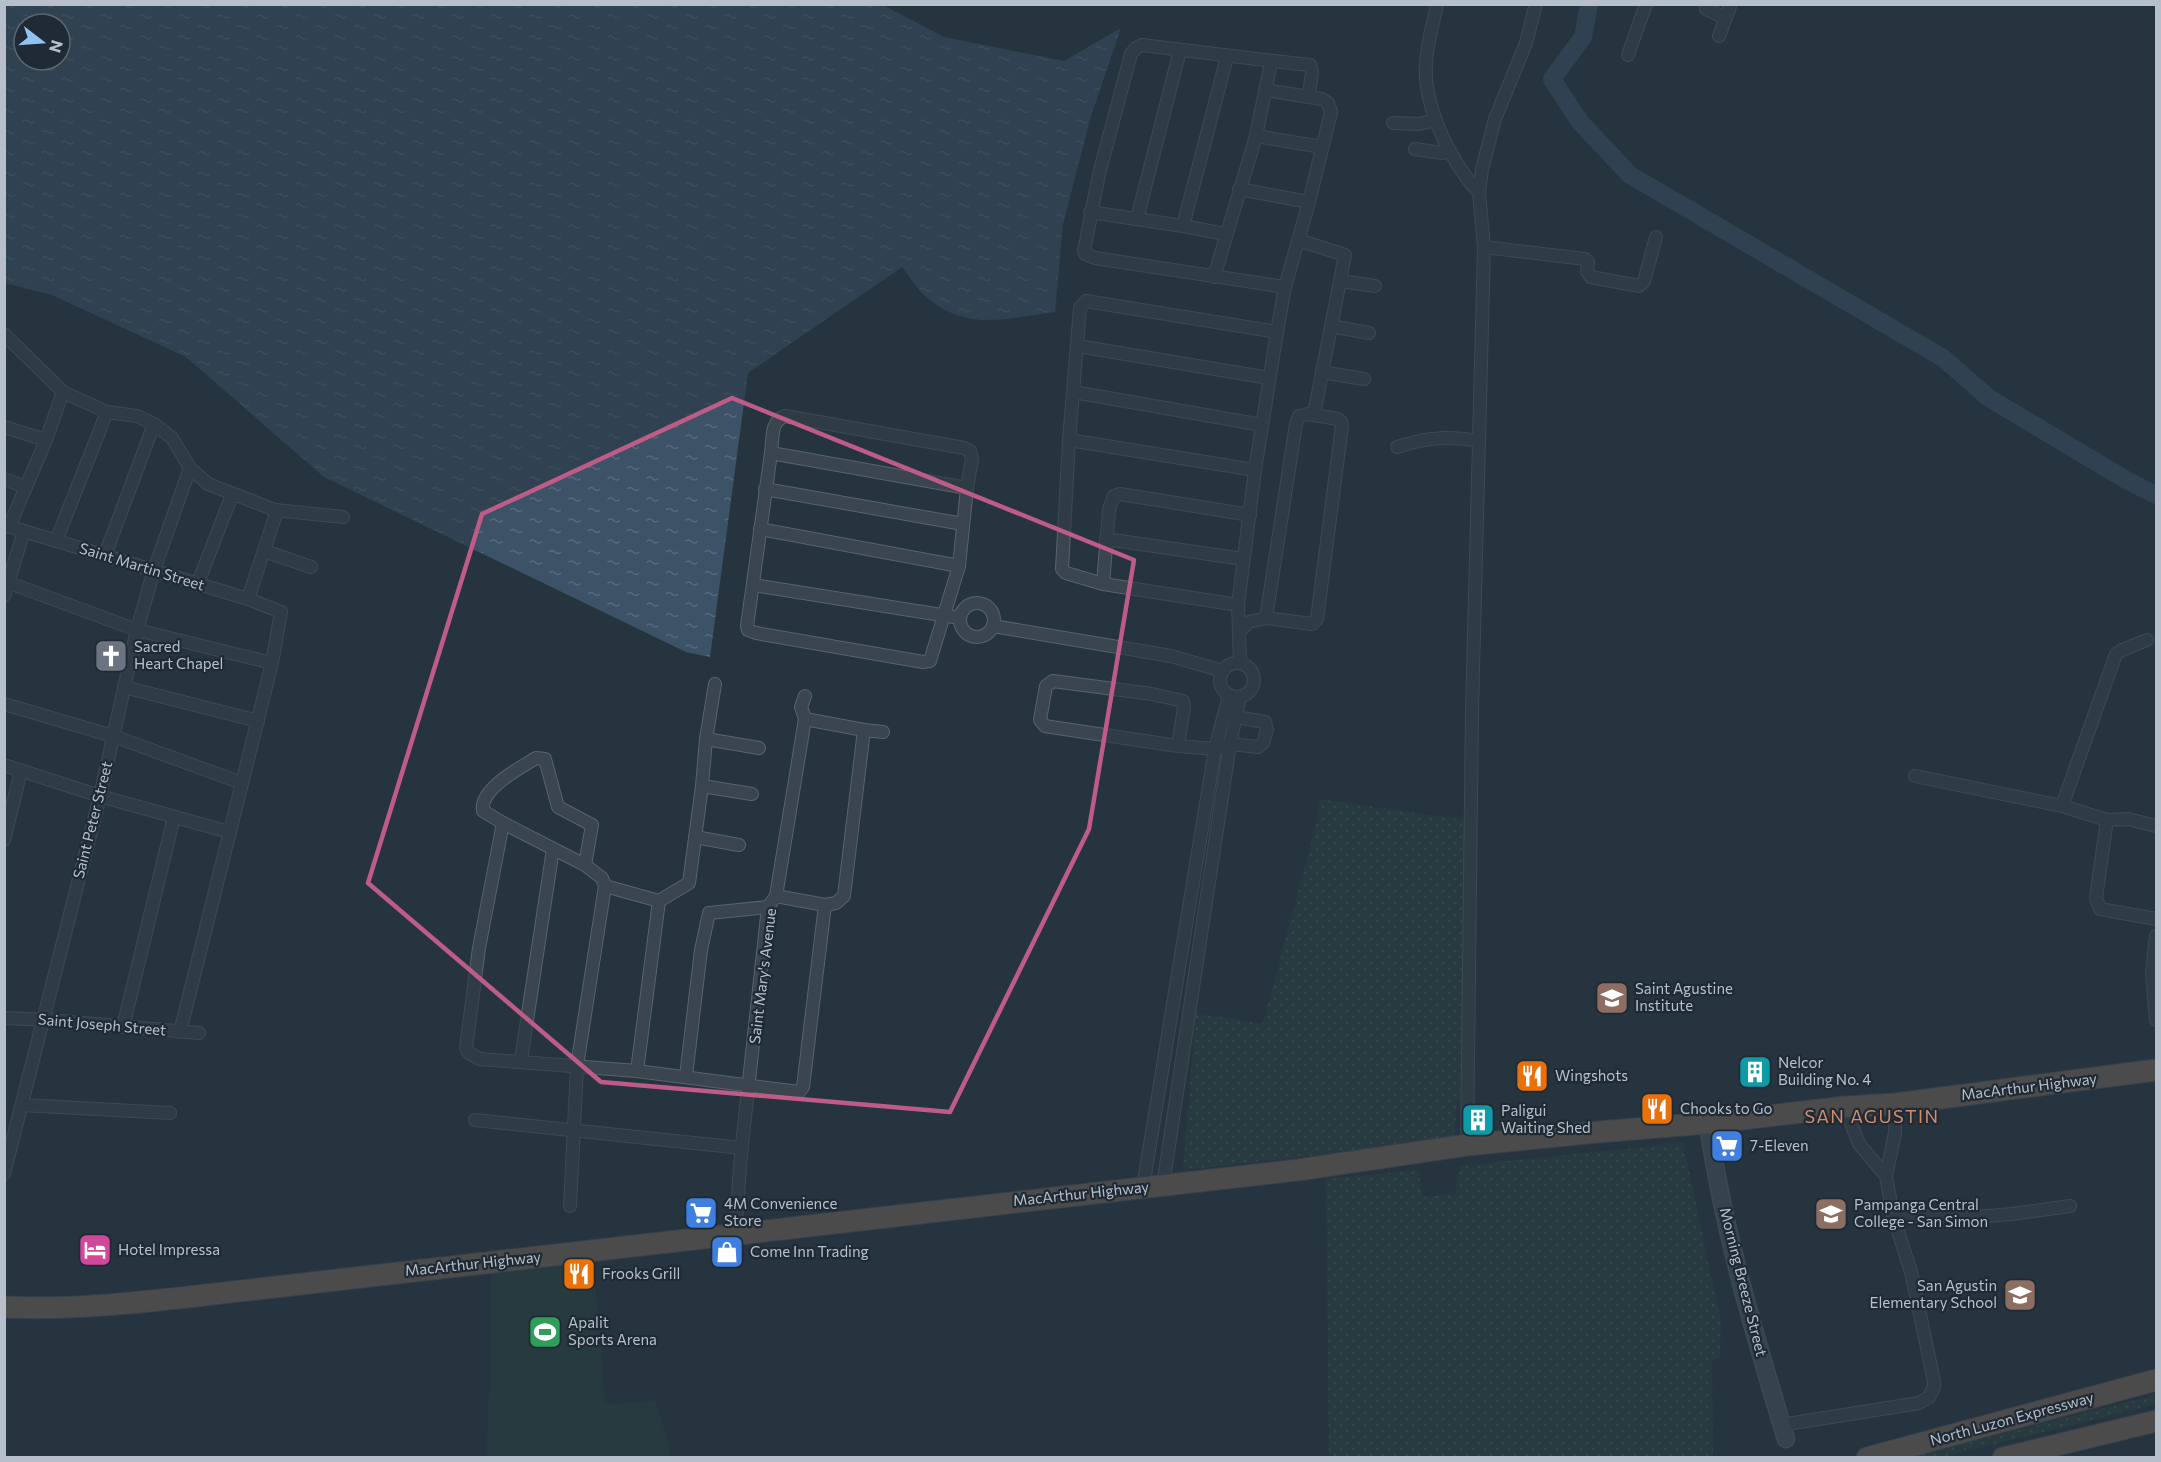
<svg xmlns="http://www.w3.org/2000/svg" width="2161" height="1462" font-family="Commissioner,sans-serif">
<style>
.grass{fill:url(#grass-dots)}
.pitch{fill:#294241}
.water{fill:url(#water-ripples);fill-rule:evenodd}
.lines{fill:none;stroke-linecap:round;stroke-linejoin:round}
.river{stroke:#3c5367;stroke-width:18}
.street-casing{stroke:#58636d;stroke-width:14}
.secondary-casing{stroke:#58636d;stroke-width:19}
.highway-casing{stroke:#45505a;stroke-width:23}
.street{stroke:#3a454f;stroke-width:12}
.secondary{stroke:#485562;stroke-width:16}
.highway{stroke:#756658;stroke-width:21}
.marked{fill:none;stroke:#be5b87;stroke-width:4.5;stroke-linejoin:round}
.labels{text-anchor:middle;stroke-width:4.5;stroke-linejoin:round;paint-order:stroke}
.street-label{font-size:15px;fill:#b7c0ca;stroke:#1f2a34}
.poi-label{font-size:15px;fill:#b7c0ca;stroke:#1f2a34;text-anchor:start}
.quarter-label{font-size:18px;letter-spacing:1.5px;fill:#d18c6a;stroke:#1f2a34}
</style>
<defs>
<pattern id="grass-dots" width="8" height="8" patternUnits="userSpaceOnUse" patternTransform="scale(1.5)"><rect width="8" height="8" fill="#294241"/><path d="M2 2h.1M6 6h.1" fill="none" stroke="#465c5b" stroke-width="1.8" stroke-linecap="round"/></pattern>
<pattern id="water-ripples" width="26" height="14" patternUnits="userSpaceOnUse" patternTransform="scale(1.5)"><rect width="26" height="14" fill="#3c5367"/><path d="M2 4q2-2 4 0t4 0M15 11q2-2 4 0t4 0" fill="none" stroke="#566a7b"/></pattern>
</defs>
<rect width="100%" height="100%" fill="#26343f"/>
<g class="grass">
<path d="M1319 799 1465 820 1464 1100 1457 1101 1454 1140 1183 1170 1196 1013 1263 1024 1316 825Z"/>
<path d="M1683 1143 1721 1322 1720 1357 1712 1360 1713 1457H1329L1326 1179 1419 1170 1422 1197 1456 1194 1459 1166Z"/>
<path d="M2156 1395V1404L1942 1457H1909Z"/>
</g>
<path class="pitch" d="M593 1260 605 1402 617 1404 655 1401 668 1442 670 1457 487 1458 488 1402 491 1391V1273Z"/>
<path class="water" d="M4 5H883L944 37 1064 61 1121 28 1091 116 1063 224 1055 312C1007 318 965 332 925 296 916 288 910 276 902 267L748 373 710 657 686 652 324 477 186 357 52 295 5 283ZM24 24H60V60H24Z"/>
<g class="lines">
<path class="river" d="M1589 4 1583 37 1552 79 1580 122 1630 175 1943 358 1989 398 2128 481 2156 495"/>
<defs>
<g id="street">
<path d="M1437 4C1433 24 1427 44 1426 63 1423 107 1451 162 1479 193"/>
<path d="M1706 9 1725 18"/>
<path d="M1719 36 1731 4"/>
<path d="M1628 55 1646 4"/>
<path d="M1273 61 1310 65 1312 72 1309 95"/>
<path d="M1265 90 1322 99 1328 103 1331 112 1309 202 1285 287"/>
<path d="M1393 123 1419 124 1436 120"/>
<path d="M1256 136 1322 147"/>
<path d="M1415 149 1442 153 1450 151"/>
<path d="M1239 189 1309 202"/>
<path d="M1090 212 1183 226 1225 234"/>
<path d="M1137 219 1180 50"/>
<path d="M1183 226 1227 57"/>
<path d="M1298 240 1345 255 1314 414"/>
<path d="M1484 247 1585 259 1588 262 1587 271 1591 277 1639 286 1644 281 1656 237"/>
<path d="M1214 277 1256 136 1270 67 1273 61 1142 45 1136 48 1131 54 1099 174 1084 251 1085 254 1095 258 1285 287 1277 332"/>
<path d="M1340 281 1375 286"/>
<path d="M1331 326 1369 333"/>
<path d="M4 334 63 392 107 412 137 416 154 424 172 438 190 468 208 484 275 510 343 517"/>
<path d="M1078 346 1269 378"/>
<path d="M1322 372 1364 379"/>
<path d="M1074 392 1262 425"/>
<path d="M4 427 46 440"/>
<path d="M1069 440 1255 470"/>
<path d="M1397 447C1427 437 1448 436 1479 441"/>
<path d="M771 453 967 488 959 566 930 661 923 662 756 633 748 630 747 626Z"/>
<path d="M771 453C773 440 770 421 785 416L964 448 970 451 972 459 967 488"/>
<path d="M4 479 26 487"/>
<path d="M765 489 963 524"/>
<path d="M4 525 248 599 281 612 272 663 180 1032"/>
<path d="M9 527 46 440 63 392"/>
<path d="M760 529 959 566"/>
<path d="M1106 539 1243 559"/>
<path d="M56 541 107 412"/>
<path d="M264 551 311 567"/>
<path d="M105 555 154 424"/>
<path d="M4 581 137 630 272 663"/>
<path d="M198 583 232 495"/>
<path d="M1103 584 1109 509 1114 496 1120 494 1250 515"/>
<path d="M753 585 960 618"/>
<path d="M4 596 24 531"/>
<path d="M248 599 276 514 275 510"/>
<circle cx="977" cy="620" r="17"/>
<path d="M1238 605 1103 584 1066 573 1062 569 1069 440 1080 308 1086 301 1277 332 1255 470 1238 605 1240 663"/>
<path d="M993 626 1171 656 1223 671"/>
<path d="M1239 631 1249 622 1266 618 1296 424 1299 416 1308 414 1338 419 1341 422 1342 426 1317 619 1312 624 1266 618"/>
<circle cx="1237" cy="680" r="17"/>
<path d="M124 687 258 721"/>
<path d="M4 704 113 736 242 783"/>
<path d="M805 719 864 730 883 732"/>
<path d="M706 739 759 748"/>
<path d="M1178 746 1184 707 1183 701 1152 694 1053 681 1046 686 1040 720 1045 726 1051 727 1178 746 1215 749 1230 744 1258 747 1263 743 1267 730 1265 722 1236 717"/>
<path d="M4 765 100 796 229 832"/>
<path d="M1915 776 2062 806 2107 820 2128 819 2156 826"/>
<path d="M702 786 752 794"/>
<path d="M2062 806 2116 654 2122 650 2147 640"/>
<path d="M2107 820 2096 898 2100 909 2156 919"/>
<path d="M503 823 479 948 466 1048 469 1053 480 1059 637 1071 799 1092 803 1087 825 905 836 903 844 896 864 730"/>
<path d="M695 837 739 845"/>
<path d="M4 840 21 771"/>
<path d="M585 865 592 825 558 807 545 759 536 758C520 768 479 789 483 811L503 823 585 865 602 878 605 886 659 901"/>
<path d="M776 896 825 905"/>
<path d="M2156 936 2152 973 2156 1020"/>
<path d="M4 1018 49 1020 199 1033"/>
<path d="M123 1027 174 817"/>
<path d="M521 1060 553 849"/>
<path d="M637 1071 659 901 689 883 702 786 706 739 715 684"/>
<path d="M686 1076 701 950 709 913 768 907"/>
<path d="M22 1105 170 1113"/>
<path d="M1845 1107 1859 1144 1886 1176"/>
<path d="M475 1120 742 1148"/>
<path d="M1467 1145 1472 711 1484 247 1479 193 1482 169 1495 119 1526 43 1536 4"/>
<path d="M4 1174 100 796 137 630 154 570 190 468"/>
<path d="M1163 1185 1230 744 1240 697"/>
<path d="M1143 1187 1215 749 1229 695"/>
<path d="M570 1206 577 1066 605 886"/>
<path d="M1893 1215 1963 1218 2012 1214 2070 1206"/>
<path d="M735 1235 741 1154 768 907 776 896 805 719 801 707 805 696"/>
<path d="M1781 1425 1919 1403 1929 1397 1934 1387V1381L1911 1272 1893 1215 1886 1176 1895 1133V1104"/>
</g>
<path id="secondary" d="M1708 1123C1723 1230 1755 1336 1786 1439"/>
<g id="highway">
<path d="M4 1307C89 1311 174 1298 258 1289L1298 1170 1467 1145 1598 1132 1708 1123 1845 1107 1895 1104 2156 1070"/>
<path d="M1867 1458 2156 1380"/>
<path d="M2003 1458 2156 1421"/>
</g>
</defs>
<use href="#street" class="street-casing"/>
<use href="#secondary" class="secondary-casing"/>
<use href="#highway" class="highway-casing"/>
<use href="#street" class="street"/>
<use href="#secondary" class="secondary"/>
<use href="#highway" class="highway"/>
</g>
<path d="M0 0H2161V1462H0ZM732 398 1134 560 1089 829 950 1112 601 1082 368 883 482 514Z" fill="#26343f" fill-opacity=".55" fill-rule="evenodd"/>
<path class="marked" d="M732 398 1134 560 1089 829 950 1112 601 1082 368 883 482 514Z"/>
<defs>
<symbol id="church-square" viewBox="-11 -11 22 22"><rect x="-9" y="-9" width="18" height="18" rx="4" fill="#6b7280" stroke="#1f2a34"/><path d="M-1.2-6h2.4v3.5h3.3v2.4h-3.3V6h-2.4V-.1h-3.3v-2.4h3.3Z" fill="#fff"/></symbol>
<symbol id="school-square" viewBox="-11 -11 22 22"><rect x="-9" y="-9" width="18" height="18" rx="4" fill="#8d6e63" stroke="#1f2a34"/><path d="M0-5L7-2L0 1L-7-2ZM-4 1L0 2.5L4 1V4Q0 6-4 4Z" fill="#fff"/></symbol>
<symbol id="building-square" viewBox="-11 -11 22 22"><rect x="-9" y="-9" width="18" height="18" rx="4" fill="#0f9aa8" stroke="#1f2a34"/><path d="M-4-6H4V6H1V3H-1V6H-4ZM-2.5-4.3h1.7v1.8h-1.7ZM.8-4.3h1.7v1.8H.8ZM-2.5-1h1.7V.8h-1.7ZM.8-1h1.7V.8H.8Z" fill="#fff"/></symbol>
<symbol id="restaurant-square" viewBox="-11 -11 22 22"><rect x="-9" y="-9" width="18" height="18" rx="4" fill="#e8710a" stroke="#1f2a34"/><path d="M-5-6h1v4h1v-4h1v4h1v-4h1v5L-1.5 .5V6h-2V.5L-5-1ZM5-6V6H3V1.5H1.5Q1.5-4 5-6Z" fill="#fff"/></symbol>
<symbol id="supermarket-square" viewBox="-11 -11 22 22"><rect x="-9" y="-9" width="18" height="18" rx="4" fill="#3f7fe0" stroke="#1f2a34"/><path d="M-6-5.5h2.5l.6 2H6L4.5 2H-2.5L-4.4-4H-6ZM-1.5 3.2a1.3 1.3 0 1 0 .1 0ZM3 3.2a1.3 1.3 0 1 0 .1 0Z" fill="#fff"/></symbol>
<symbol id="university-square" viewBox="-11 -11 22 22"><rect x="-9" y="-9" width="18" height="18" rx="4" fill="#8d6e63" stroke="#1f2a34"/><path d="M0-5L7-2L0 1L-7-2ZM-4 1L0 2.5L4 1V4Q0 6-4 4Z" fill="#fff"/></symbol>
<symbol id="hotel-square" viewBox="-11 -11 22 22"><rect x="-9" y="-9" width="18" height="18" rx="4" fill="#d1479c" stroke="#1f2a34"/><path d="M-6-4.5h1.5V1H6V5H4.5V3h-9V5H-6ZM-4 0a1.8 1.8 0 1 1 3.6 0ZM.5 0V-2.5h3Q6-2.5 6 0Z" fill="#fff"/></symbol>
<symbol id="shop-square" viewBox="-11 -11 22 22"><rect x="-9" y="-9" width="18" height="18" rx="4" fill="#3f7fe0" stroke="#1f2a34"/><path d="M-5-2.5h2.3a2.7 3.5 0 0 1 5.4 0H5L5.5 6h-11ZM-1.5-2.5h3a1.5 2.3 0 0 0-3 0Z" fill="#fff"/></symbol>
<symbol id="stadium-square" viewBox="-11 -11 22 22"><rect x="-9" y="-9" width="18" height="18" rx="4" fill="#2e9e5b" stroke="#1f2a34"/><path d="M0-5a6.5 5 0 1 0 0 10a6.5 5 0 1 0 0-10ZM-3.5-1.8h7v3.6h-7Z" fill="#fff"/></symbol>
</defs>
<g fill-rule="evenodd">
<use href="#church-square" x="92" y="637" width="38" height="38"/>
<use href="#school-square" x="1593" y="979" width="38" height="38"/>
<use href="#building-square" x="1736" y="1053" width="38" height="38"/>
<use href="#restaurant-square" x="1513" y="1057" width="38" height="38"/>
<use href="#restaurant-square" x="1638" y="1090" width="38" height="38"/>
<use href="#building-square" x="1459" y="1101" width="38" height="38"/>
<use href="#supermarket-square" x="1708" y="1127" width="38" height="38"/>
<use href="#supermarket-square" x="682" y="1194" width="38" height="38"/>
<use href="#university-square" x="1812" y="1195" width="38" height="38"/>
<use href="#hotel-square" x="76" y="1231" width="38" height="38"/>
<use href="#shop-square" x="708" y="1233" width="38" height="38"/>
<use href="#restaurant-square" x="560" y="1255" width="38" height="38"/>
<use href="#school-square" x="2001" y="1276" width="38" height="38"/>
<use href="#stadium-square" x="526" y="1313" width="38" height="38"/>
</g>
<g class="labels">
<g class="street-label">
<text transform="translate(142 567) rotate(17)" y="5">Saint Martin Street</text>
<text transform="translate(93 820) rotate(-76)" y="5">Saint Peter Street</text>
<text transform="translate(763 976) rotate(-83)" y="5">Saint Mary's Avenue</text>
<text transform="translate(102 1025) rotate(5)" y="5">Saint Joseph Street</text>
<text transform="translate(2029 1087) rotate(-7)" y="5">MacArthur Highway</text>
<text transform="translate(1081 1194) rotate(-6)" y="5">MacArthur Highway</text>
<text transform="translate(473 1264) rotate(-6)" y="5">MacArthur Highway</text>
<text transform="translate(1743 1282) rotate(76)" y="5">Morning Breeze Street</text>
<text transform="translate(2012 1419) rotate(-15)" y="5">North Luzon Expressway</text>
</g>
<g class="poi-label">
<text x="134" y="652">Sacred<tspan x="134" dy="17">Heart Chapel</tspan></text>
<text x="1635" y="994">Saint Agustine<tspan x="1635" dy="17">Institute</tspan></text>
<text x="1778" y="1068">Nelcor<tspan x="1778" dy="17">Building No. 4</tspan></text>
<text x="1555" y="1081">Wingshots</text>
<text x="1680" y="1114">Chooks to Go</text>
<text x="1501" y="1116">Paligui<tspan x="1501" dy="17">Waiting Shed</tspan></text>
<text x="1750" y="1151">7-Eleven</text>
<text x="724" y="1209">4M Convenience<tspan x="724" dy="17">Store</tspan></text>
<text x="1854" y="1210">Pampanga Central<tspan x="1854" dy="17">College - San Simon</tspan></text>
<text x="118" y="1255">Hotel Impressa</text>
<text x="750" y="1257">Come Inn Trading</text>
<text x="602" y="1279">Frooks Grill</text>
<text x="1997" y="1291" text-anchor="end">San Agustin<tspan x="1997" dy="17">Elementary School</tspan></text>
<text x="568" y="1328">Apalit<tspan x="568" dy="17">Sports Arena</tspan></text>
</g>
<g class="quarter-label">
<text x="1872" y="1123">SAN AGUSTIN</text>
</g>
</g>
<rect width="2161" height="1462" fill="none" stroke="#b7c0ca" stroke-width="12"/>
<g transform="translate(42 42) rotate(107)"><circle r="28" fill="#1f2a34" stroke="#5c6670" stroke-width="1.5"/>
<path d="M0-4.5L10 22L0 15L-10 22Z" fill="#91c2f4"/>
<text y="-9" font-size="16" font-weight="bold" text-anchor="middle" fill="#b7c0ca">N</text>
</g>
</svg>
